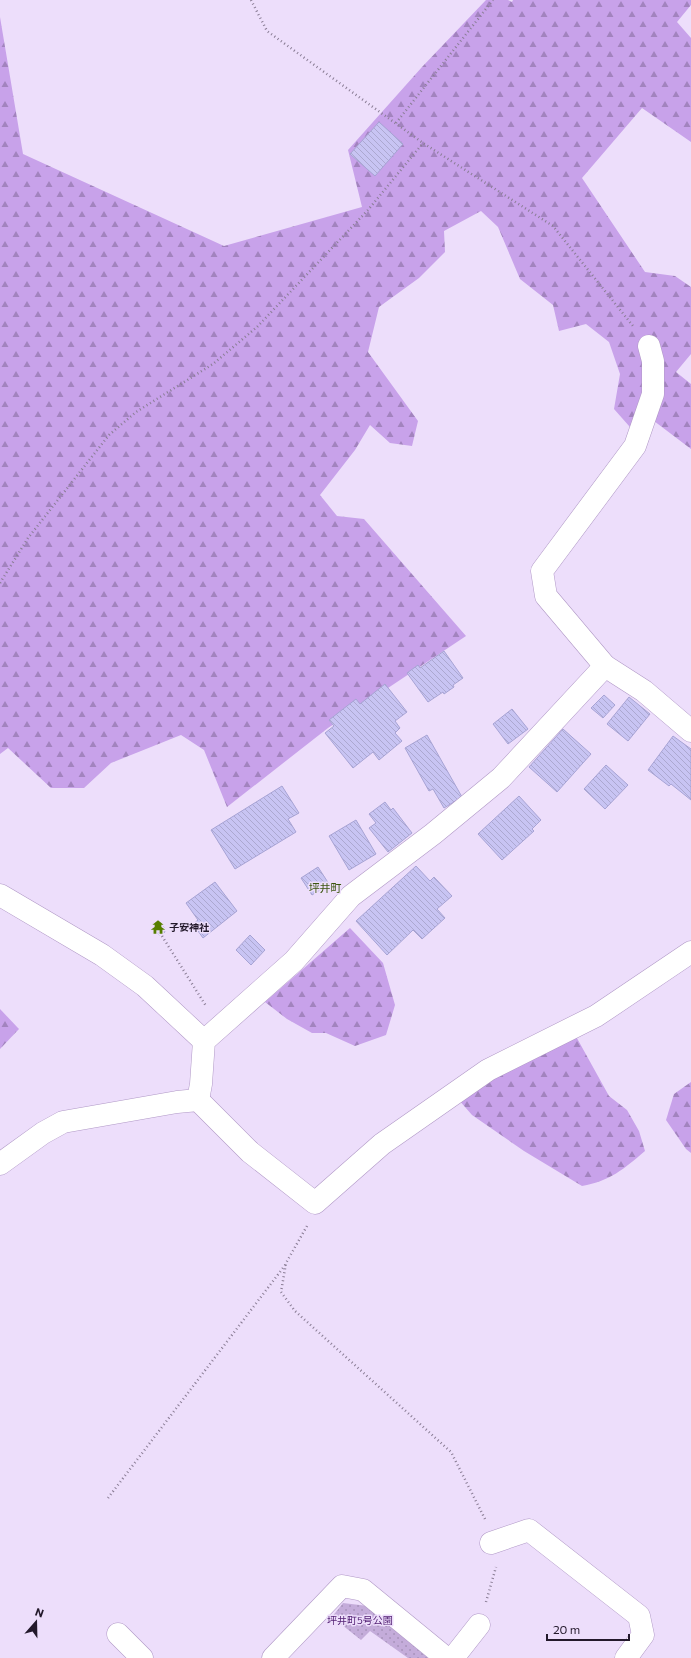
<svg xmlns="http://www.w3.org/2000/svg" width="691" height="1658" font-family="Commissioner,'Noto Sans JP',sans-serif">
<style>
.grass{fill:url(#grass-dots)}
.forest{fill:url(#forest-firs)}
.building{fill:url(#building-back-hatch);stroke:#a7a3d4}
.lines{fill:none;stroke-linecap:round;stroke-linejoin:round}
.minor-casing{stroke:#b098c6;stroke-width:23}
.path{stroke:#8a7d95;stroke-width:2.5;stroke-dasharray:1 3;stroke-linecap:butt}
.minor{stroke:#fff;stroke-width:22}
.labels{text-anchor:middle;stroke-width:3;stroke-linejoin:round;paint-order:stroke}
.poi-label{font-size:10px;font-weight:bold;fill:#23192b;stroke:#eddefb;text-anchor:start}
.park-label{font-size:10px;fill:#542275;stroke:#eddefb}
.neighbourhood-label{font-size:11px;fill:#3b550e;stroke:#eddefb}
</style>
<defs>
<pattern id="grass-dots" width="8" height="8" patternUnits="userSpaceOnUse"><rect width="8" height="8" fill="#c4acda"/><path d="M2 2h.1M6 6h.1" fill="none" stroke="#a893bb" stroke-width="1.8" stroke-linecap="round"/></pattern>
<pattern id="forest-firs" width="22" height="20" patternUnits="userSpaceOnUse"><rect width="22" height="20" fill="#c8a2ea"/><path d="M5 1l3.5 6h-7zM16 11l3.5 6h-7z" fill="#a283be"/></pattern>
<pattern id="building-back-hatch" width="6" height="6" patternUnits="userSpaceOnUse"><rect width="6" height="6" fill="#c8c4f3"/><path d="M-1 5l2 2M0 0l6 6M5-1l2 2" fill="none" stroke="#aca8d0"/></pattern>
</defs>
<rect width="100%" height="100%" fill="#eddefb"/>
<path class="grass" d="M343 1603 368 1606 428 1658H408L370 1631 361 1640 332 1617Z"/>
<g class="forest">
<path d="M486 0H508L512 2 513 0H691V5L677 22 691 38V142L642 108 582 178 645 272 675 276 691 287V354L676 372 691 384V449L654 421 637 435 614 409 620 374 609 342 586 324 559 331 553 305 520 279 498 227 481 211 444 231 445 252 419 278 379 307 368 352 418 421 412 446 390 443 370 425 355 450 320 495 337 516 364 519 466 636 328 728 227 807 204 750 181 735 111 763 84 788H51L8 748 0 754V17L23 154 224 246 362 207 348 150 422 67Z"/>
<path d="M350 928 383 963 395 1005 386 1035 355 1046 326 1033H312L287 1019 265 1002Z"/>
<path d="M0 1009 19 1029 0 1049Z"/>
<path d="M573 1031 609 1096 627 1110 639 1131 645 1151C624 1169 610 1181 582 1186L524 1151 472 1115 458 1099Z"/>
<path d="M691 1082V1153L686 1149 666 1120 674 1094Z"/>
</g>
<g class="building">
<path d="M379 122 403 144 375 176 350 154Z"/>
<path d="M444 651 463 678 453 685 454 687 444 694 443 692 428 702 407 673 418 665 420 668Z"/>
<path d="M385 684 407 712 395 721 400 728 395 733 402 741 379 760 373 752 353 768 325 733 334 726 329 720 356 699 360 704Z"/>
<path d="M604 695 615 705 603 718 591 708Z"/>
<path d="M629 697 650 714 628 741 607 724Z"/>
<path d="M512 709 528 729 508 744 493 724Z"/>
<path d="M563 729 591 754 557 792 529 767Z"/>
<path d="M427 735 462 797 444 808 433 789 429 791 405 748Z"/>
<path d="M673 736 691 749V800L671 784 669 786 648 770Z"/>
<path d="M606 765 628 785 605 809 584 789Z"/>
<path d="M282 786 299 813 288 819 296 832 235 869 211 830Z"/>
<path d="M519 796 541 820 532 829 534 831 502 860 478 834Z"/>
<path d="M385 802 391 810 393 808 412 833 388 852 369 828 376 823 369 814Z"/>
<path d="M356 820 376 854 349 870 329 836Z"/>
<path d="M416 866 430 881 434 877 452 896 437 909 445 918 422 939 413 930 387 955 356 921Z"/>
<path d="M318 867 329 884 312 895 301 878Z"/>
<path d="M215 882 237 911 203 938 193 924 198 920 186 903Z"/>
<path d="M159 920 165 929H164L165 932 159 935 153 929 154 927 152 924Z"/>
<path d="M250 935 265 950 251 965 236 950Z"/>
</g>
<g class="lines">
<defs>
<g id="minor">
<path d="M605 666 546 596 542 571 635 446 653 394V361L649 346"/>
<path d="M0 895 102 955 145 986 204 1041"/>
<path d="M198 1100 201 1084 204 1041 294 961 351 896 433 834 501 778 605 666 644 691 691 731"/>
<path d="M0 1164 43 1133 63 1122 177 1102 198 1100 250 1152 315 1203 382 1144 488 1070 596 1016 691 952"/>
<path d="M491 1543 529 1530 639 1616 643 1635 626 1658"/>
<path d="M118 1634 142 1658"/>
<path d="M273 1658 342 1586 363 1590 446 1658"/>
<path d="M453 1658 479 1625"/>
</g>
</defs>
<use href="#minor" class="minor-casing"/>
<g class="path">
<path d="M251 0 267 31 423 143 553 226 633 326"/>
<path d="M396 123 493 0"/>
<path d="M0 583 28 538 109 435 136 412 213 364 257 327 368 210 423 143"/>
<path d="M162 936 206 1006"/>
<path d="M307 1226 286 1263 281 1292 295 1311 451 1452 485 1519"/>
<path d="M108 1498 286 1264"/>
<path d="M486 1602 496 1567"/>
</g>
<use href="#minor" class="minor"/>
</g>
<defs>
<symbol id="temple-bare" viewBox="-9 -9 18 18"><path d="M0-6L5-2H3V0L6.5 2.5H4V6H1.5V3h-3V6H-4V2.5H-6.5L-3 0V-2H-5Z" fill="#567e00" stroke="#eddefb" stroke-width="2.5" paint-order="stroke"/></symbol>
</defs>
<g fill-rule="evenodd">
<use href="#temple-bare" x="148" y="917" width="20" height="20"/>
</g>
<g class="labels">
<g class="poi-label">
<text x="169" y="931">子安神社</text>
</g>
<g class="park-label">
<text x="360" y="1624">坪井町5号公園</text>
</g>
<g class="neighbourhood-label">
<text x="325" y="892">坪井町</text>
</g>
</g>
<g transform="translate(36 1622) rotate(20)" stroke="#eddefb" stroke-width="3" paint-order="stroke">
<path d="M0-3L7 15L0 10L-7 15Z" fill="#23192b"/>
<text y="-6" font-size="11" font-weight="bold" text-anchor="middle" fill="#23192b">N</text>
</g>
<path d="M547 1634v6h82v-6" fill="none" stroke="#23192b" stroke-width="2"/>
<text x="553" y="1634" font-size="12" fill="#23192b" stroke="#eddefb" stroke-width="3" paint-order="stroke">20 m</text>
</svg>
